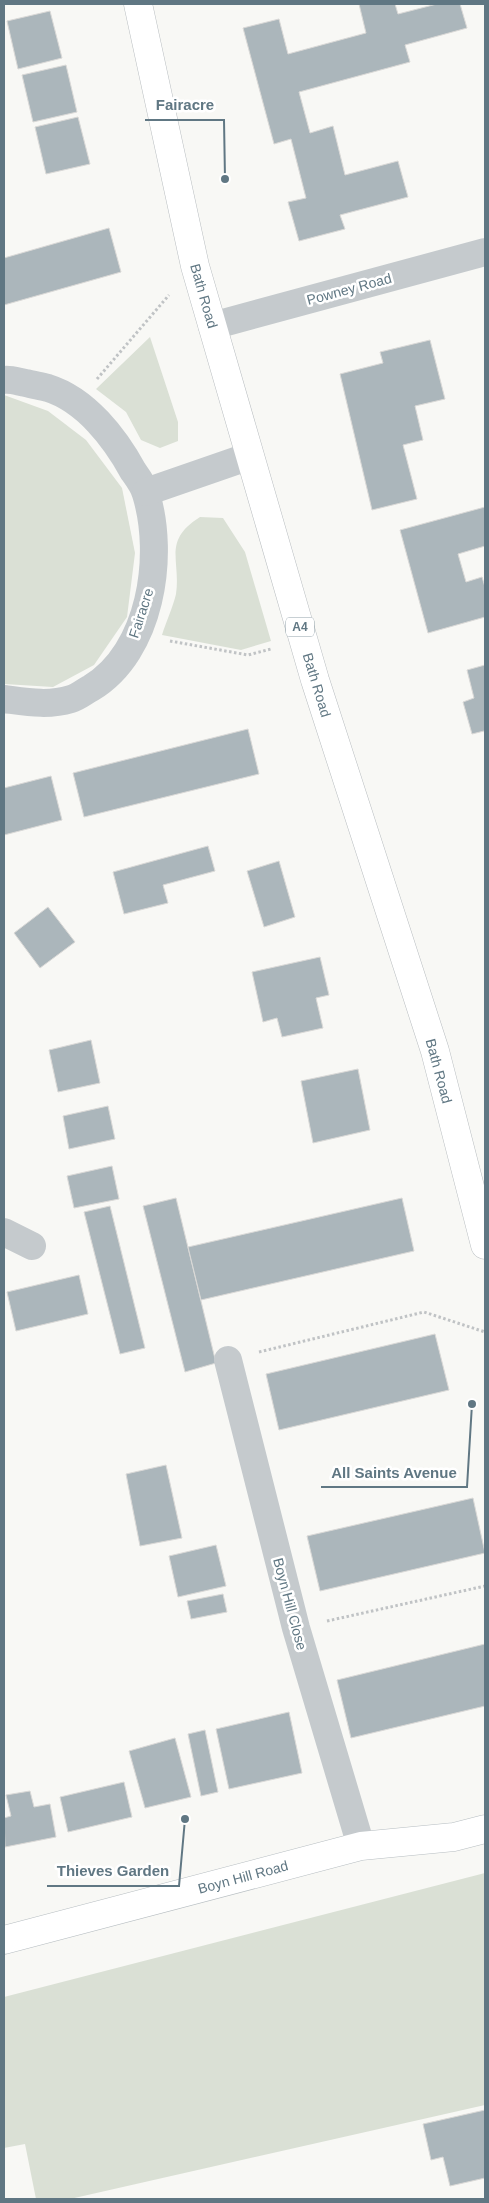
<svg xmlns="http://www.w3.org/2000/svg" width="489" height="2203" font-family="Helvetica,sans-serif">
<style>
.green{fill:#dae0d5}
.building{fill:#abb6bb;stroke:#dad9d7}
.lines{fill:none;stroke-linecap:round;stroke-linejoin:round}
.secondary-casing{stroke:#b7bec2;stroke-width:29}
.primary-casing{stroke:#b8bdc0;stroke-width:29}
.path{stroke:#c0c3c5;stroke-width:3;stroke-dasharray:2.5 2.5;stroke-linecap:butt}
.street{stroke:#c5cacd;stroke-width:28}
.secondary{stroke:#fff;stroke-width:28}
.primary{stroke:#fff;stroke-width:28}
.labels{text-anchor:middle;stroke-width:5;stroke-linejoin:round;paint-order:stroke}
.shield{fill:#fff;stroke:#90a0a8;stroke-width:1}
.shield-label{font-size:12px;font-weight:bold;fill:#607783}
.street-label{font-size:14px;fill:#607783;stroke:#fff}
.leader{fill:none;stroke:#607783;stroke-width:2}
.callout-dot{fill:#607783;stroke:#fff;stroke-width:2}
.callout-label{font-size:15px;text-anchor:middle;font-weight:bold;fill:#607783;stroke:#fff;stroke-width:5;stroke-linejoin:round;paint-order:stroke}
</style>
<rect width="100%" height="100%" fill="#f8f8f5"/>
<g class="green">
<path d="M150 337 178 422V441L160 448 141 440 126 412 96 389Z"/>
<path d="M4 395 48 411 86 440 122 488 135 553 127 617 94 665 53 687 4 684Z"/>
<path d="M200 517 223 518 245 552 271 641 241 650 162 635C166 622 173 607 176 594 181 560 162 541 200 517Z"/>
<path d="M485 1873V2105L70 2199H36L25 2144 4 2148V1997Z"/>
</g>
<g class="building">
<path d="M359 4H395L398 14 437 4H460L467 28 405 45 410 62 299 92 310 133 333 126 345 175 398 161 408 197 340 215 345 229 299 241 288 202 306 198 291 139 274 144 243 28 279 19 288 54 366 33Z"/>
<path d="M50 11 62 58 18 69 7 21Z"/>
<path d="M66 65 77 112 33 122 22 75Z"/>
<path d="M78 117 90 164 46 174 35 127Z"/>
<path d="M109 228 121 272 4 305V258Z"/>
<path d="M430 340 445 399 415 406 423 440 403 445 417 499 372 510 340 374 383 363 380 352Z"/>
<path d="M485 507V546L458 554 466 582 482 577 485 587V617L428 633 400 530Z"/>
<path d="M485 665V735L484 731 472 734 463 702 474 698 467 670Z"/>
<path d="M248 729 259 774 84 817 73 773Z"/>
<path d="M51 776 62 820 4 835V788Z"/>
<path d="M208 846 215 871 163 885 168 903 124 914 113 872Z"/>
<path d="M279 861 295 917 264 927 247 871Z"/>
<path d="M48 907 75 942 40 968 14 933Z"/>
<path d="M320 957 329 995 316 998 323 1028 282 1037 277 1018 263 1022 252 972Z"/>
<path d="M91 1040 100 1083 58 1092 49 1050Z"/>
<path d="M358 1069 370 1130 313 1143 301 1081Z"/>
<path d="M108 1106 115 1139 69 1149 63 1116Z"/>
<path d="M112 1166 119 1199 74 1208 67 1176Z"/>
<path d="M176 1198 216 1363 185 1372 143 1206Z"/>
<path d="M402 1198 414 1251 201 1300 188 1247Z"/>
<path d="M110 1206 145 1348 120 1354 84 1212Z"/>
<path d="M79 1275 88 1314 16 1331 7 1292Z"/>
<path d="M435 1334 449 1390 279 1430 266 1374Z"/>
<path d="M166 1465 182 1538 140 1546 126 1474Z"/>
<path d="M473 1498 485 1553 320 1591 307 1536Z"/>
<path d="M216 1545 226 1586 178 1597 169 1556Z"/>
<path d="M223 1594 227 1612 191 1619 187 1601Z"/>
<path d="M485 1644V1706L351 1738 337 1680Z"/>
<path d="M289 1712 302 1773 229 1789 216 1729Z"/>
<path d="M205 1730 218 1792 201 1796 188 1734Z"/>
<path d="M175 1738 191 1797 145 1808 129 1751Z"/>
<path d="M124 1782 132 1817 68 1832 60 1797Z"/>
<path d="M30 1791 34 1807 50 1804 56 1837 5 1847 4 1818 11 1816 6 1795Z"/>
<path d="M485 2110V2178L450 2186 443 2157 431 2160 423 2124Z"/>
</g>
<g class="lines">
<defs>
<path id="secondary" d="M4 1940 361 1846 454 1837 485 1829"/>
<path id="primary" d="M138 4 195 266 315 680 435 1051 485 1245"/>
</defs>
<use href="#secondary" class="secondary-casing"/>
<use href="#primary" class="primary-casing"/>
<g class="path">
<path d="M97 379 169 295"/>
<path d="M170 641 248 655 271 649"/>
<path d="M259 1352 424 1312 485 1332"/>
<path d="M327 1621 485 1586"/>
</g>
<g class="street">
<path d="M212 326 485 252"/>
<path d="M4 380C11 379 19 382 26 383 33 385 41 386 48 388 86 400 115 438 133 471 138 478 144 486 146 494 165 556 151 652 91 688 85 691 78 697 71 699 48 706 27 702 4 699"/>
<path d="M146 492 250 456"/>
<path d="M4 1232 32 1246"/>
<path d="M228 1360 296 1628 361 1846"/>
</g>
<use href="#secondary" class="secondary"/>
<use href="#primary" class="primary"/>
</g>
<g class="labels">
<rect class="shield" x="286" y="617.5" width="28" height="19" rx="4"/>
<g class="shield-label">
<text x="300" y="631">A4</text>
</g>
<g class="street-label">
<text transform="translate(349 289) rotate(-15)" y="5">Powney Road</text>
<text transform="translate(204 296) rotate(74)" y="5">Bath Road</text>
<text transform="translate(141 613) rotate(-72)" y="5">Fairacre</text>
<text transform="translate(317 685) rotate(73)" y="5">Bath Road</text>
<text transform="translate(439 1071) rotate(75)" y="5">Bath Road</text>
<text transform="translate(290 1604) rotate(75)" y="5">Boyn Hill Close</text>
<text transform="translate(243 1877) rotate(-15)" y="5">Boyn Hill Road</text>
</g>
</g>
<path class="leader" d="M225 179L224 120H145M472 1404L467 1487H321M185 1819L179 1886H47"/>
<g class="callout-dot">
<circle cx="225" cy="179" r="5"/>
<circle cx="472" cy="1404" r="5"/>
<circle cx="185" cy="1819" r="5"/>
</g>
<g class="callout-label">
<text x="185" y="110">Fairacre</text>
<text x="394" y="1478">All Saints Avenue</text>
<text x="113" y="1876">Thieves Garden</text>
</g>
<rect width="489" height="2203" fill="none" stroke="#607783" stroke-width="10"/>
</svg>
